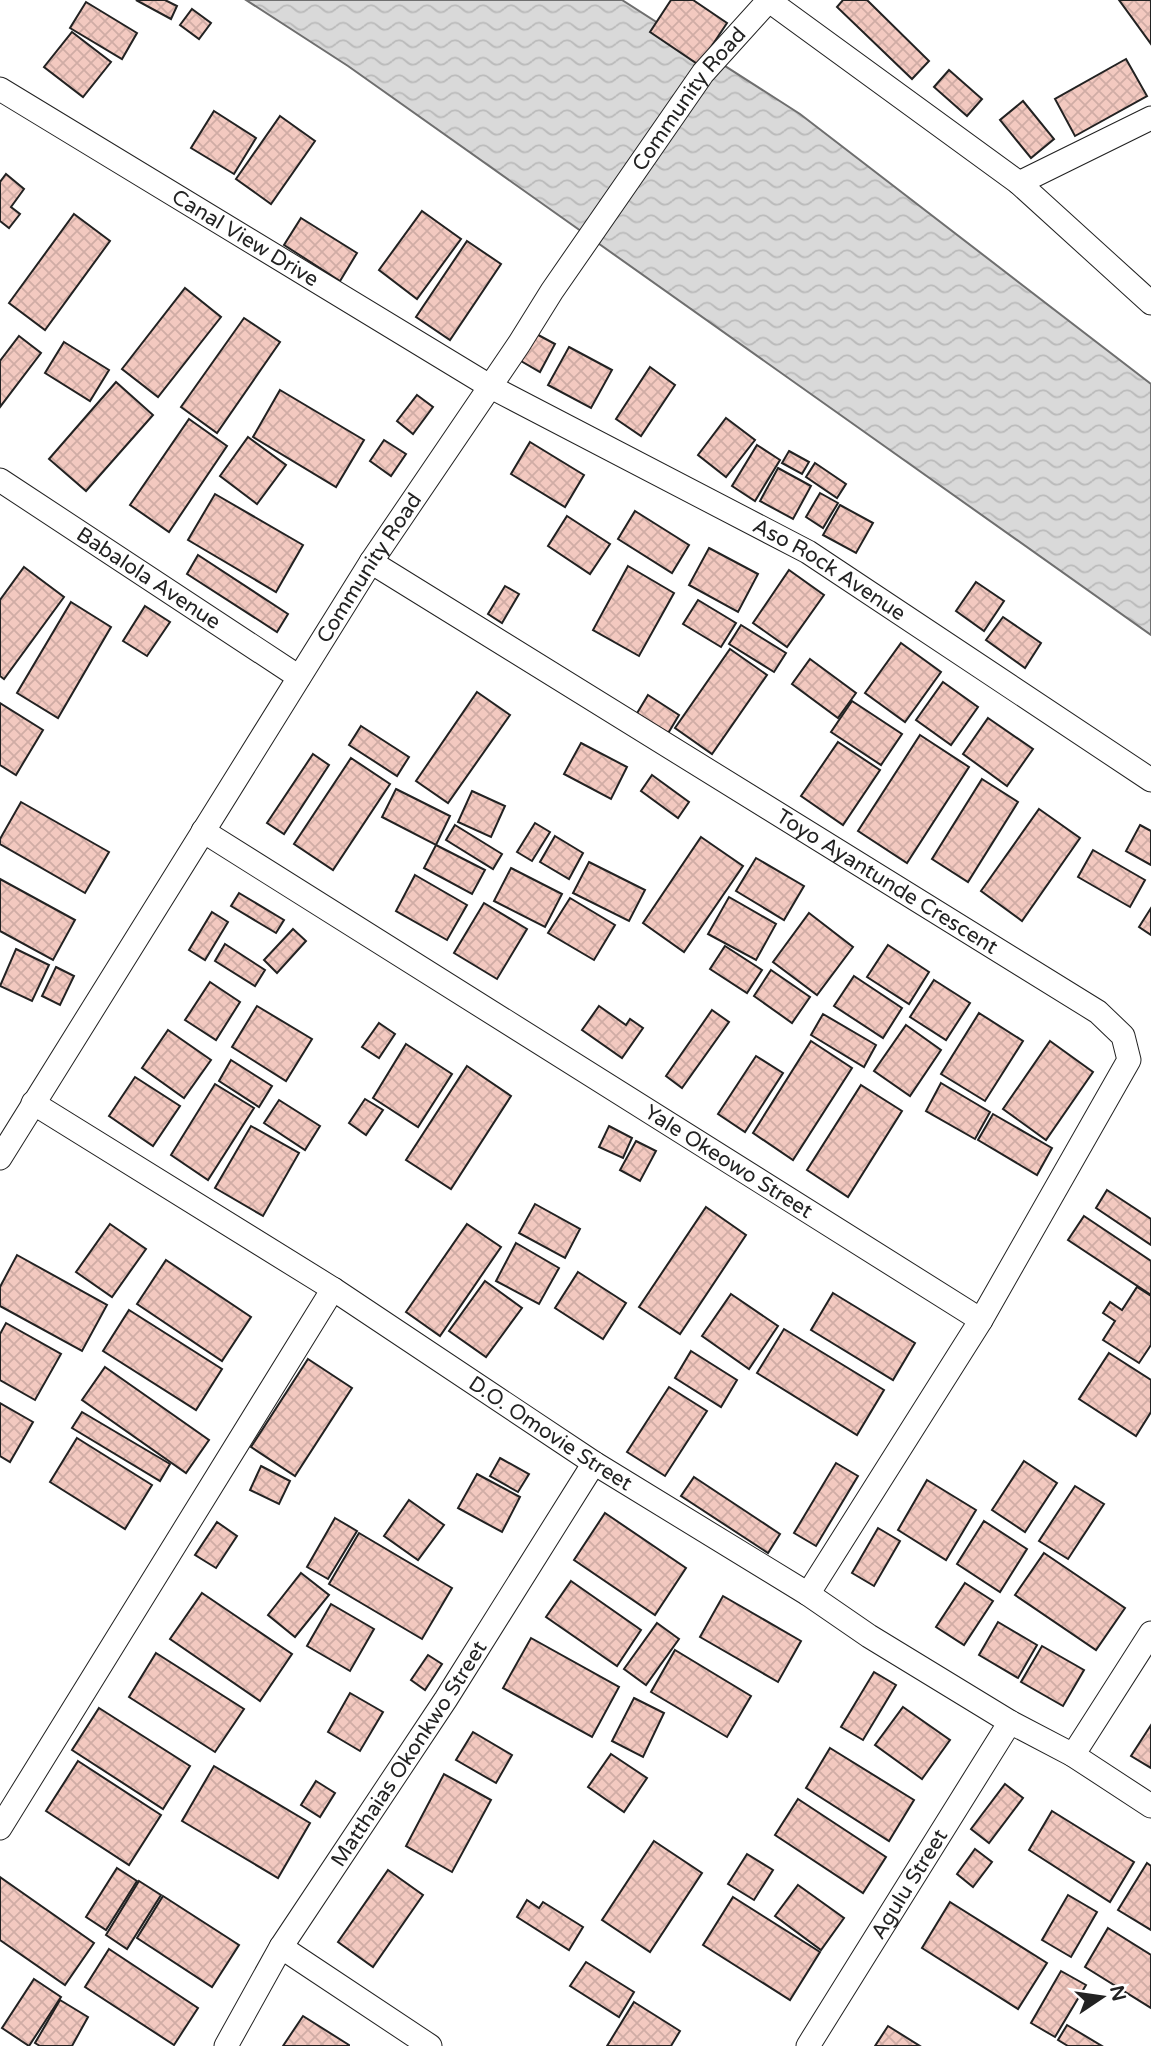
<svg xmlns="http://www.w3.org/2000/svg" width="1151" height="2046" font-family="'Varela Round',sans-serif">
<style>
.water{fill:url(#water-waves);stroke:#6f6f6f;stroke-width:2}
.building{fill:url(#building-cross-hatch);stroke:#222;stroke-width:2}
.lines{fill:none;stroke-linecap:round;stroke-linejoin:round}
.street-casing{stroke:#222;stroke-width:25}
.street{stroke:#fff;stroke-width:23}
.labels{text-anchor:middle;stroke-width:5;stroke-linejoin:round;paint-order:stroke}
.street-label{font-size:21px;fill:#222;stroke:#fff}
</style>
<defs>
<pattern id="water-waves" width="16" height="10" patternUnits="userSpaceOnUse" patternTransform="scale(1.75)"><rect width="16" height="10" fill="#d9d9d9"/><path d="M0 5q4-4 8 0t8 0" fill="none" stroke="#bababa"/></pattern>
<pattern id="building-cross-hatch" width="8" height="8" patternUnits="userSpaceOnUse" patternTransform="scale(1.75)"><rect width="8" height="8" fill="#f3c9c0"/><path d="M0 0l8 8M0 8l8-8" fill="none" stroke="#d0aca5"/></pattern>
</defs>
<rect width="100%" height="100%" fill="#fff"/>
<path class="water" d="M246 0H622L800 114 1151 384V635L348 66Z"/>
<g class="building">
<path d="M136 0H165L177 6 171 19Z"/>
<path d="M671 0H693L727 23 699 65 650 32Z"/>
<path d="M843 0H867L929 61 912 79 837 7Z"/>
<path d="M1119 0H1151V44Z"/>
<path d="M86 2 137 33 122 59 70 28Z"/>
<path d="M192 9 211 23 199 39 180 25Z"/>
<path d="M72 32 111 62 83 97 44 67Z"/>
<path d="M1126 59 1147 96 1075 136 1055 99Z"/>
<path d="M949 70 982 99 967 116 934 87Z"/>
<path d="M1023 101 1054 139 1031 158 1000 120Z"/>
<path d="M214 111 256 138 234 174 191 148Z"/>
<path d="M280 116 315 141 271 204 236 179Z"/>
<path d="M6 174 24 189 11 207 20 214 9 228 0 221V182Z"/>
<path d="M422 211 461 239 417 299 379 270Z"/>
<path d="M74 214 110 241 45 330 9 303Z"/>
<path d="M301 218 357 253 340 281 284 245Z"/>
<path d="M467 241 501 264 450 340 416 317Z"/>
<path d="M185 288 221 317 158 397 122 369Z"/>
<path d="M244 318 280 342 217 433 181 407Z"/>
<path d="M529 330 555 344 540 372 514 357Z"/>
<path d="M19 336 41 353 0 407V361Z"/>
<path d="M64 342 109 370 90 401 45 373Z"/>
<path d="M569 347 612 370 591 408 548 385Z"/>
<path d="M650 367 675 385 641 436 616 419Z"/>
<path d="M116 382 153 415 86 491 49 459Z"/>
<path d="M280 390 364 440 336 487 253 437Z"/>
<path d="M417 395 433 407 413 434 397 421Z"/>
<path d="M726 418 755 440 726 477 698 455Z"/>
<path d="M189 419 227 446 169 532 130 505Z"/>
<path d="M248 437 286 465 257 504 220 476Z"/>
<path d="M384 440 406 454 391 476 370 461Z"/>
<path d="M530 442 584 475 565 507 511 474Z"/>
<path d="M757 445 780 460 755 501 732 486Z"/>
<path d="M789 451 809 462 802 474 782 463Z"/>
<path d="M815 463 846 484 837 498 806 477Z"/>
<path d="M778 468 811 486 793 519 760 501Z"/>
<path d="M820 493 838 503 823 528 806 517Z"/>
<path d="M215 494 303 545 276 592 188 540Z"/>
<path d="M840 505 873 523 856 553 823 535Z"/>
<path d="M635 511 689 545 672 573 618 539Z"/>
<path d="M567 516 610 544 590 574 548 546Z"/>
<path d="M709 548 758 574 738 612 689 585Z"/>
<path d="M198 555 288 614 277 632 187 574Z"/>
<path d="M628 566 674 593 639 656 593 630Z"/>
<path d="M24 567 64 597 4 679 0 676V600Z"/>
<path d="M789 570 824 595 787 647 753 623Z"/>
<path d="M976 582 1004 601 984 631 956 611Z"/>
<path d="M505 586 519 594 502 623 488 614Z"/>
<path d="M698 600 736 623 721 647 683 624Z"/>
<path d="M71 602 111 627 58 718 17 693Z"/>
<path d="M145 606 170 622 147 656 123 641Z"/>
<path d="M1003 617 1041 643 1025 668 986 640Z"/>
<path d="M741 625 786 653 774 672 729 644Z"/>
<path d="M901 643 941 672 905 722 865 693Z"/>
<path d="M730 649 767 675 712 754 675 728Z"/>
<path d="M810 659 856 693 838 718 792 684Z"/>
<path d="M943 682 978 707 951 745 916 720Z"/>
<path d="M477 692 510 715 448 803 416 781Z"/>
<path d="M648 695 679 715 667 735 636 715Z"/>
<path d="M852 701 902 734 881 765 831 732Z"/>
<path d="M0 703 43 730 16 775 0 765Z"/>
<path d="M988 718 1033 749 1007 786 963 754Z"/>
<path d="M361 726 409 757 397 776 349 745Z"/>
<path d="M920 735 969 767 907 863 858 831Z"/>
<path d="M838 742 880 770 843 825 801 796Z"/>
<path d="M581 743 627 767 611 799 564 774Z"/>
<path d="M313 754 329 765 284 834 267 823Z"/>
<path d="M351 758 390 784 333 870 294 844Z"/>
<path d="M652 775 689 802 678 818 641 791Z"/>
<path d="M982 779 1018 802 968 882 932 859Z"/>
<path d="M396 789 450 816 436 845 382 817Z"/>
<path d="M472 791 505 806 491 837 458 822Z"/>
<path d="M21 802 109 852 85 893 0 844V839Z"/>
<path d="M1039 809 1080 838 1022 921 981 891Z"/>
<path d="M535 823 550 832 532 861 517 852Z"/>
<path d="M455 825 502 854 493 869 446 840Z"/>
<path d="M1140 825 1151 831V865L1126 851Z"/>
<path d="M555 836 583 853 569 879 540 862Z"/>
<path d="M701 837 743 866 684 952 643 923Z"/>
<path d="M436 845 485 870 472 894 424 868Z"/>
<path d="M1093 850 1145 880 1130 907 1078 877Z"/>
<path d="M756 858 804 886 784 920 736 891Z"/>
<path d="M589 862 645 890 629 921 573 893Z"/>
<path d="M511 868 562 894 545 927 494 901Z"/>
<path d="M415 875 467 905 447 940 396 911Z"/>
<path d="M0 879 75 920 53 960 0 931Z"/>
<path d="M239 893 284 920 276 933 231 906Z"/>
<path d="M729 897 776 924 756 960 708 934Z"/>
<path d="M570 898 615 925 594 960 548 933Z"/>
<path d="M484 903 527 929 497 979 454 953Z"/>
<path d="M1151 908V935L1139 927Z"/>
<path d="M212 912 228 922 205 960 189 950Z"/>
<path d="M809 913 853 947 817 995 773 962Z"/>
<path d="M293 929 306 941 277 973 264 960Z"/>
<path d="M225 944 265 970 255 986 215 961Z"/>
<path d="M888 945 929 972 909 1004 867 977Z"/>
<path d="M725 946 762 970 747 993 710 969Z"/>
<path d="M16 949 49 965 32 1001 0 986Z"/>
<path d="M56 967 74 976 60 1005 42 996Z"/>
<path d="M771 970 810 997 792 1023 754 996Z"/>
<path d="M854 976 902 1008 883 1038 834 1006Z"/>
<path d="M934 980 970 1003 946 1040 910 1017Z"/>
<path d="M210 982 240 1002 216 1040 185 1020Z"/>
<path d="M257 1006 312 1039 286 1081 232 1047Z"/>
<path d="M599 1006 626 1025 630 1019 643 1028 622 1058 582 1030Z"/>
<path d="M712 1010 729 1022 682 1088 666 1076Z"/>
<path d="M979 1013 1023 1041 985 1101 941 1074Z"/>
<path d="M823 1014 876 1045 864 1067 811 1035Z"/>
<path d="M379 1023 395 1034 379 1058 362 1047Z"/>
<path d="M906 1025 941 1050 910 1096 874 1071Z"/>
<path d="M168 1030 211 1060 184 1098 142 1068Z"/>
<path d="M811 1041 852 1068 793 1160 753 1133Z"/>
<path d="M1050 1041 1093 1072 1046 1140 1003 1109Z"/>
<path d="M406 1044 452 1074 418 1127 373 1098Z"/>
<path d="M756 1056 783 1073 745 1132 718 1114Z"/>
<path d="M231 1060 272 1086 259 1107 219 1081Z"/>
<path d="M467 1066 511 1096 451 1189 406 1160Z"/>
<path d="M135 1077 180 1106 153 1146 109 1116Z"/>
<path d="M941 1083 990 1112 975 1139 926 1111Z"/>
<path d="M215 1084 254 1108 208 1180 171 1155Z"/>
<path d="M861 1085 902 1111 848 1197 807 1170Z"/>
<path d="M365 1099 383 1110 366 1135 349 1123Z"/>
<path d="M279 1100 320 1126 305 1150 264 1123Z"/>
<path d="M993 1114 1052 1148 1037 1175 978 1140Z"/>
<path d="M251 1126 299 1153 263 1216 215 1188Z"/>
<path d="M609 1126 632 1138 623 1158 599 1147Z"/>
<path d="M636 1141 656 1151 640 1181 620 1170Z"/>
<path d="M1107 1190 1151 1219V1245L1096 1208Z"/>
<path d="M535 1204 580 1229 565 1258 519 1233Z"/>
<path d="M706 1207 746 1235 680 1334 639 1307Z"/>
<path d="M1084 1216 1151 1261V1295L1068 1240Z"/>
<path d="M110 1224 146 1249 112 1297 76 1272Z"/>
<path d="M467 1224 501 1247 440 1336 406 1312Z"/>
<path d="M516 1243 559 1268 539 1304 496 1281Z"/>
<path d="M17 1255 107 1305 82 1351 0 1306V1287Z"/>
<path d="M166 1260 251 1317 222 1361 137 1304Z"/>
<path d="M578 1272 626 1303 603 1339 555 1308Z"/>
<path d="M485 1281 522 1308 486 1357 449 1331Z"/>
<path d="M1137 1287 1151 1296V1345L1139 1363 1103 1340 1115 1321 1103 1313 1110 1302 1122 1310Z"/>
<path d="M833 1293 915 1343 893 1380 811 1330Z"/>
<path d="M731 1294 778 1326 749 1369 702 1336Z"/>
<path d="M129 1310 222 1369 196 1410 103 1351Z"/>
<path d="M6 1323 61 1354 35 1400 0 1380V1334Z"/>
<path d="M784 1329 884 1390 857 1435 757 1373Z"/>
<path d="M691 1351 737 1380 721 1407 675 1378Z"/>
<path d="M1109 1353 1151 1380V1412L1136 1436 1079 1399Z"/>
<path d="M308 1359 352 1388 295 1476 251 1447Z"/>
<path d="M105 1367 209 1440 186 1473 82 1400Z"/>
<path d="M669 1387 707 1411 665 1476 627 1452Z"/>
<path d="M0 1403 33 1422 10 1462 0 1456Z"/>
<path d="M82 1412 170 1464 160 1481 72 1428Z"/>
<path d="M77 1438 152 1485 125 1529 50 1482Z"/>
<path d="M500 1458 529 1474 518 1492 490 1476Z"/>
<path d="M1024 1461 1057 1483 1025 1532 992 1510Z"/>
<path d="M836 1463 858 1476 816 1546 794 1533Z"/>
<path d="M261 1466 290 1481 279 1504 250 1490Z"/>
<path d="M477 1474 520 1497 502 1532 458 1508Z"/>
<path d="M694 1477 780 1534 768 1553 681 1496Z"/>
<path d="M927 1480 976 1510 946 1560 898 1530Z"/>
<path d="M1075 1486 1104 1504 1068 1559 1039 1541Z"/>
<path d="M409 1500 444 1525 418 1560 384 1536Z"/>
<path d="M605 1513 686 1568 655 1615 574 1560Z"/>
<path d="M335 1518 357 1531 328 1579 307 1567Z"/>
<path d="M984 1521 1027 1549 1000 1592 957 1564Z"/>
<path d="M217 1522 237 1536 216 1568 195 1555Z"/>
<path d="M878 1528 900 1541 874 1586 852 1573Z"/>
<path d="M359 1533 452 1588 422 1639 329 1584Z"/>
<path d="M1044 1553 1125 1608 1096 1650 1015 1595Z"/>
<path d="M301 1573 329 1595 295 1637 268 1615Z"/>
<path d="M571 1581 641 1630 617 1666 546 1617Z"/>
<path d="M965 1583 993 1601 964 1645 936 1627Z"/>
<path d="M202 1593 292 1654 260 1701 170 1639Z"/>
<path d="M723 1596 801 1641 778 1682 700 1637Z"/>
<path d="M331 1604 374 1629 350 1671 307 1646Z"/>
<path d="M998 1622 1037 1645 1018 1678 979 1655Z"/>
<path d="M657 1623 679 1639 646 1685 624 1669Z"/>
<path d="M531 1638 619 1687 592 1737 503 1688Z"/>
<path d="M1042 1646 1084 1670 1063 1706 1021 1682Z"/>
<path d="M675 1650 751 1696 727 1737 651 1692Z"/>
<path d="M156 1653 244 1709 215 1752 129 1697Z"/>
<path d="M428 1655 442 1664 425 1690 411 1680Z"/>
<path d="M874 1672 896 1685 863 1740 841 1727Z"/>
<path d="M350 1693 383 1712 360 1751 328 1732Z"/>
<path d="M634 1698 664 1713 643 1757 612 1741Z"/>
<path d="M903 1707 950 1740 922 1779 875 1745Z"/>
<path d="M99 1708 190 1766 163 1809 72 1750Z"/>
<path d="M1151 1725V1768L1131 1756Z"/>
<path d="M473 1732 512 1755 496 1783 456 1760Z"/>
<path d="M830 1748 914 1800 889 1841 806 1788Z"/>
<path d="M611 1754 647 1778 624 1812 588 1787Z"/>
<path d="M78 1761 161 1815 129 1865 46 1811Z"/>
<path d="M214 1766 310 1823 278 1878 182 1821Z"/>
<path d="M444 1774 491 1800 452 1872 406 1846Z"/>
<path d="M316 1781 335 1793 320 1817 301 1805Z"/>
<path d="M1005 1784 1023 1798 989 1843 971 1829Z"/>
<path d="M798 1799 886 1857 863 1893 775 1835Z"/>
<path d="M1052 1811 1134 1862 1110 1902 1029 1850Z"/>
<path d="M654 1841 702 1873 650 1952 602 1920Z"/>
<path d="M975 1849 992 1862 973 1887 957 1874Z"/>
<path d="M747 1854 773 1870 754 1900 728 1884Z"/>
<path d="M1147 1863 1151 1866V1930L1118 1910Z"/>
<path d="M117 1868 137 1881 106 1930 86 1917Z"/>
<path d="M388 1870 423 1895 373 1967 338 1942Z"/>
<path d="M0 1877 94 1943 65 1985 0 1940Z"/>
<path d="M139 1881 161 1895 127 1949 106 1935Z"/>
<path d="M798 1885 844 1918 821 1950 775 1916Z"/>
<path d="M1068 1895 1097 1912 1071 1957 1042 1940Z"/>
<path d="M163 1896 239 1945 212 1987 137 1938Z"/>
<path d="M733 1897 820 1952 790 2000 703 1945Z"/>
<path d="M527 1900 539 1908 543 1902 583 1927 569 1950 517 1917Z"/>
<path d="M950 1902 1047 1963 1018 2009 922 1948Z"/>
<path d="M1108 1928 1151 1955V2008L1085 1967Z"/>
<path d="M109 1949 198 2008 174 2045 85 1987Z"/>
<path d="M586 1962 634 1992 619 2017 570 1986Z"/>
<path d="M1061 1971 1086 1985 1055 2037 1031 2023Z"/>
<path d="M34 1979 61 1997 29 2046 2 2028Z"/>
<path d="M60 2000 88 2017 72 2046H40L35 2043Z"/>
<path d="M634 2002 680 2031 671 2046H607Z"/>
<path d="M303 2016 349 2045V2046H283Z"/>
<path d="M1067 2025 1102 2046H1068L1058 2040Z"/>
<path d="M888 2026 920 2046H875Z"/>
</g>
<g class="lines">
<defs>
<g id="street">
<path d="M768 0 1019 183 1151 303"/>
<path id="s1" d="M0 89 491 387 808 552 1151 780"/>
<path d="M1019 183 1151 118"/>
<path id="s2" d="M0 480 299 677"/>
<path id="s3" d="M371 562 1098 1012 1123 1036 1129 1060 981 1320"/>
<path id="s4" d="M203 831 981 1320 808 1594"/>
<path id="s5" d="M33 1103 333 1289 594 1463 808 1594 869 1636 1010 1722 1073 1755 1151 1806"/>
<path id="s6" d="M0 1158 371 562 519 344 552 291 703 73 769 0"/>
<path d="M1073 1755 1151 1633"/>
<path d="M0 1828 333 1289"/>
<path d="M281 1947 430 2046"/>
<path id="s7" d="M226 2046 281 1947 446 1699 594 1463"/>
<path id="s8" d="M808 2046 1010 1722"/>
</g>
</defs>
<use href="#street" class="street-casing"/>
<use href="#street" class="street"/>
</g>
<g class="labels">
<g class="street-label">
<text dy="7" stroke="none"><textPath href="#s6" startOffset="1264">Community Road</textPath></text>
<text dy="7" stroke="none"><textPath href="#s1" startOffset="287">Canal View Drive</textPath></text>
<text dy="7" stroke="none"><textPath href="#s6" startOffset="696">Community Road</textPath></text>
<text dy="7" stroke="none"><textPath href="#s1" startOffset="959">Aso Rock Avenue</textPath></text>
<text dy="7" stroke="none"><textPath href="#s2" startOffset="178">Babalola Avenue</textPath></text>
<text dy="7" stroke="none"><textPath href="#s3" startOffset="607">Toyo Ayantunde Crescent</textPath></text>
<text dy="7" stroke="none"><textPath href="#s4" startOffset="621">Yale Okeowo Street</textPath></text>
<text dy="7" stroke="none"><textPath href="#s5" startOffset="614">D.O. Omovie Street</textPath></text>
<text dy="7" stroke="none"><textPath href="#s7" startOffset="345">Matthaias Okonkwo Street</textPath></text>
<text dy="7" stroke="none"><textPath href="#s8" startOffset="191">Agulu Street</textPath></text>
</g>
</g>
<g transform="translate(1102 1997) rotate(77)" stroke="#ffffff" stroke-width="5" paint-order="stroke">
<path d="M0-5L12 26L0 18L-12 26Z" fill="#222222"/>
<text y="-10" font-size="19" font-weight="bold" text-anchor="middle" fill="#222222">N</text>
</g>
</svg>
